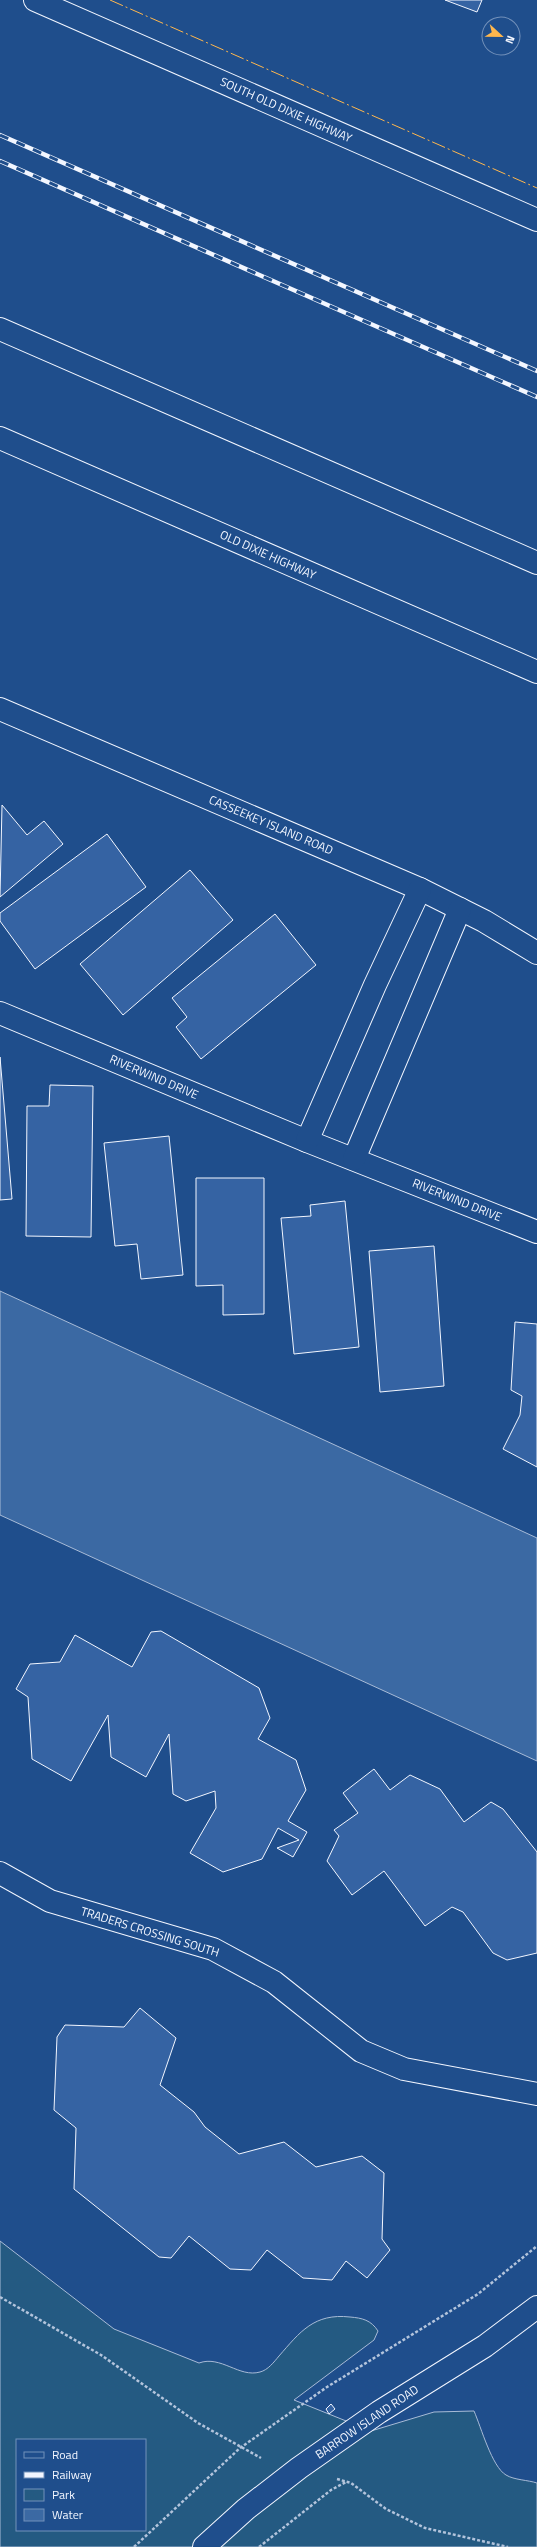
<svg xmlns="http://www.w3.org/2000/svg" width="537" height="2547" font-family="'Titillium Web',sans-serif">
<style>
.green{fill:#245a82;stroke:#a8bbd7;fill-rule:evenodd}
.water{fill:#3b69a3;stroke:#a8bbd7}
.building{fill:#3563a3;stroke:#f2f6ff}
.lines{fill:none;stroke-linecap:round;stroke-linejoin:round}
.minor-casing{stroke:#f2f6ff;stroke-width:24}
.major-casing{stroke:#f2f6ff;stroke-width:24}
.path{stroke:#b3c4dc;stroke-width:2.5;stroke-dasharray:3 2;stroke-linecap:butt}
.minor{stroke:#1f4e8c;stroke-width:22}
.major{stroke:#1f4e8c;stroke-width:22}
.rail-casing{stroke:#f2f6ff;stroke-width:4.5}
.rail{stroke:#1f4e8c;stroke-width:3;stroke-dasharray:9;stroke-linecap:butt}
.power{stroke:#ffb74d;stroke-width:1;stroke-dasharray:14 3 2 3;stroke-linecap:butt}
.labels{text-anchor:middle;stroke-width:3;stroke-linejoin:round;paint-order:stroke}
.street-label{font-size:12px;fill:#f2f6ff;stroke:#1f4e8c}
</style>
<rect width="100%" height="100%" fill="#1f4e8c"/>
<path class="green" d="M0 2241 114 2329 199 2363C221 2355 239 2378 260 2372 268 2370 274 2362 279 2356 300 2332 314 2313 350 2317 362 2318 371 2320 378 2331L374 2340 294 2400 371 2431 434 2412 474 2411C481 2427 492 2467 506 2475 514 2480 528 2480 537 2483V2547H0ZM17 2440H145V2530H17Z"/>
<path class="water" d="M0 1291 537 1538V1761L0 1515Z"/>
<g class="building">
<path d="M445 0H482L477 12Z"/>
<path d="M2 805 27 835 44 821 63 844 0 897Z"/>
<path d="M107 834 146 887 35 969 0 921V913Z"/>
<path d="M190 870 233 920 123 1015 80 964Z"/>
<path d="M275 914 316 965 201 1059 176 1027 187 1017 172 998Z"/>
<path d="M0 1057 12 1199 0 1200Z"/>
<path d="M50 1085 93 1086 91 1237 26 1236 27 1106H49Z"/>
<path d="M169 1136 183 1275 141 1279 137 1244 115 1246 104 1143Z"/>
<path d="M196 1178H264V1314L223 1315V1285L196 1286Z"/>
<path d="M345 1201 359 1347 294 1354 281 1218 311 1216 310 1205Z"/>
<path d="M434 1246 444 1386 380 1392 369 1251Z"/>
<path d="M515 1322 537 1324V1467L503 1449 520 1415 522 1396 511 1390Z"/>
<path d="M161 1631 259 1688 270 1718 258 1739 296 1760 306 1790 288 1821 307 1832 293 1857 277 1848 299 1840 278 1828 262 1859 223 1872 190 1853 216 1808 215 1791 186 1801 173 1794 169 1734 146 1777 111 1757 108 1715 71 1781 32 1759 28 1697 16 1689 30 1664 60 1662 75 1635 132 1667 151 1632Z"/>
<path d="M374 1769 390 1790 410 1775 440 1789 464 1822 491 1802 503 1809 537 1852V1953L507 1960 493 1953 463 1912 452 1907 425 1926 384 1871 352 1895 327 1861 339 1836 334 1830 358 1813 343 1793Z"/>
<path d="M140 2008 176 2038 160 2085 194 2112 205 2127 239 2154 284 2142 316 2167 362 2156 384 2173 382 2239 390 2250 367 2278 346 2261 332 2280 303 2278 267 2250 251 2270 230 2269 189 2236 171 2258 159 2257 74 2189 76 2128 54 2110 57 2037 65 2025 124 2027Z"/>
<path d="M331 2404 335 2409 329 2414 326 2409Z"/>
</g>
<g class="lines">
<defs>
<g id="minor">
<path d="M35 0 537 220"/>
<path d="M0 709 420 889 484 921 537 953"/>
<path d="M0 1013 307 1141 537 1232"/>
<path d="M307 1141 375 985 420 889"/>
<path d="M354 1159 460 909"/>
<path d="M0 1873 50 1901 213 1949 274 1982 361 2051 404 2069 537 2094"/>
<path d="M204 2547 246 2509 299 2468 379 2412 485 2346 537 2307"/>
</g>
<g id="major">
<path d="M0 329 537 563"/>
<path d="M0 438 537 672"/>
</g>
</defs>
<use href="#minor" class="minor-casing"/>
<use href="#major" class="major-casing"/>
<g class="path">
<path d="M0 2297 101 2355 198 2423 261 2458"/>
<path d="M337 2479 351 2483 386 2509 425 2528 508 2547"/>
<path d="M134 2547 240 2448 327 2387 478 2294 537 2246"/>
<path d="M259 2547 331 2490 346 2482"/>
</g>
<use href="#minor" class="minor"/>
<use href="#major" class="major"/>
<defs>
<g id="rail">
<path d="M0 135 537 371"/>
<path d="M0 161 537 397"/>
</g>
</defs>
<use href="#rail" class="rail-casing"/>
<use href="#rail" class="rail"/>
<path class="power" d="M110 0 537 188"/>
</g>
<g class="labels">
<g class="street-label">
<text transform="translate(286 110) rotate(24)" y="4">SOUTH OLD DIXIE HIGHWAY</text>
<text transform="translate(268 555) rotate(24)" y="4">OLD DIXIE HIGHWAY</text>
<text transform="translate(271 825) rotate(23)" y="4">CASSEEKEY ISLAND ROAD</text>
<text transform="translate(154 1077) rotate(23)" y="4">RIVERWIND DRIVE</text>
<text transform="translate(457 1200) rotate(22)" y="4">RIVERWIND DRIVE</text>
<text transform="translate(150 1932) rotate(17)" y="4">TRADERS CROSSING SOUTH</text>
<text transform="translate(367 2422) rotate(-34)" y="4">BARROW ISLAND ROAD</text>
</g>
</g>
<rect x="16" y="2439" width="130" height="92" fill="#1f4e8c" stroke="#7391ba"/>
<rect x="24" y="2452" width="20" height="6" fill="#1f4e8c" stroke="#7391ba"/>
<text x="52" y="2459" font-size="12" fill="#f2f6ff">Road</text>
<rect x="24" y="2472" width="20" height="6" fill="#f2f6ff" stroke="#7391ba"/>
<text x="52" y="2479" font-size="12" fill="#f2f6ff">Railway</text>
<rect x="24" y="2489" width="20" height="12" fill="#245a82" stroke="#7391ba"/>
<text x="52" y="2499" font-size="12" fill="#f2f6ff">Park</text>
<rect x="24" y="2509" width="20" height="12" fill="#3b69a3" stroke="#7391ba"/>
<text x="52" y="2519" font-size="12" fill="#f2f6ff">Water</text>
<g transform="translate(501 36) rotate(112)"><circle r="19" fill="#1f4e8c" stroke="#7391ba"/>
<path d="M0-3L7 15L0 10L-7 15Z" fill="#ffb74d"/>
<text y="-6" font-size="11" font-weight="bold" text-anchor="middle" fill="#f2f6ff">N</text>
</g>
</svg>
